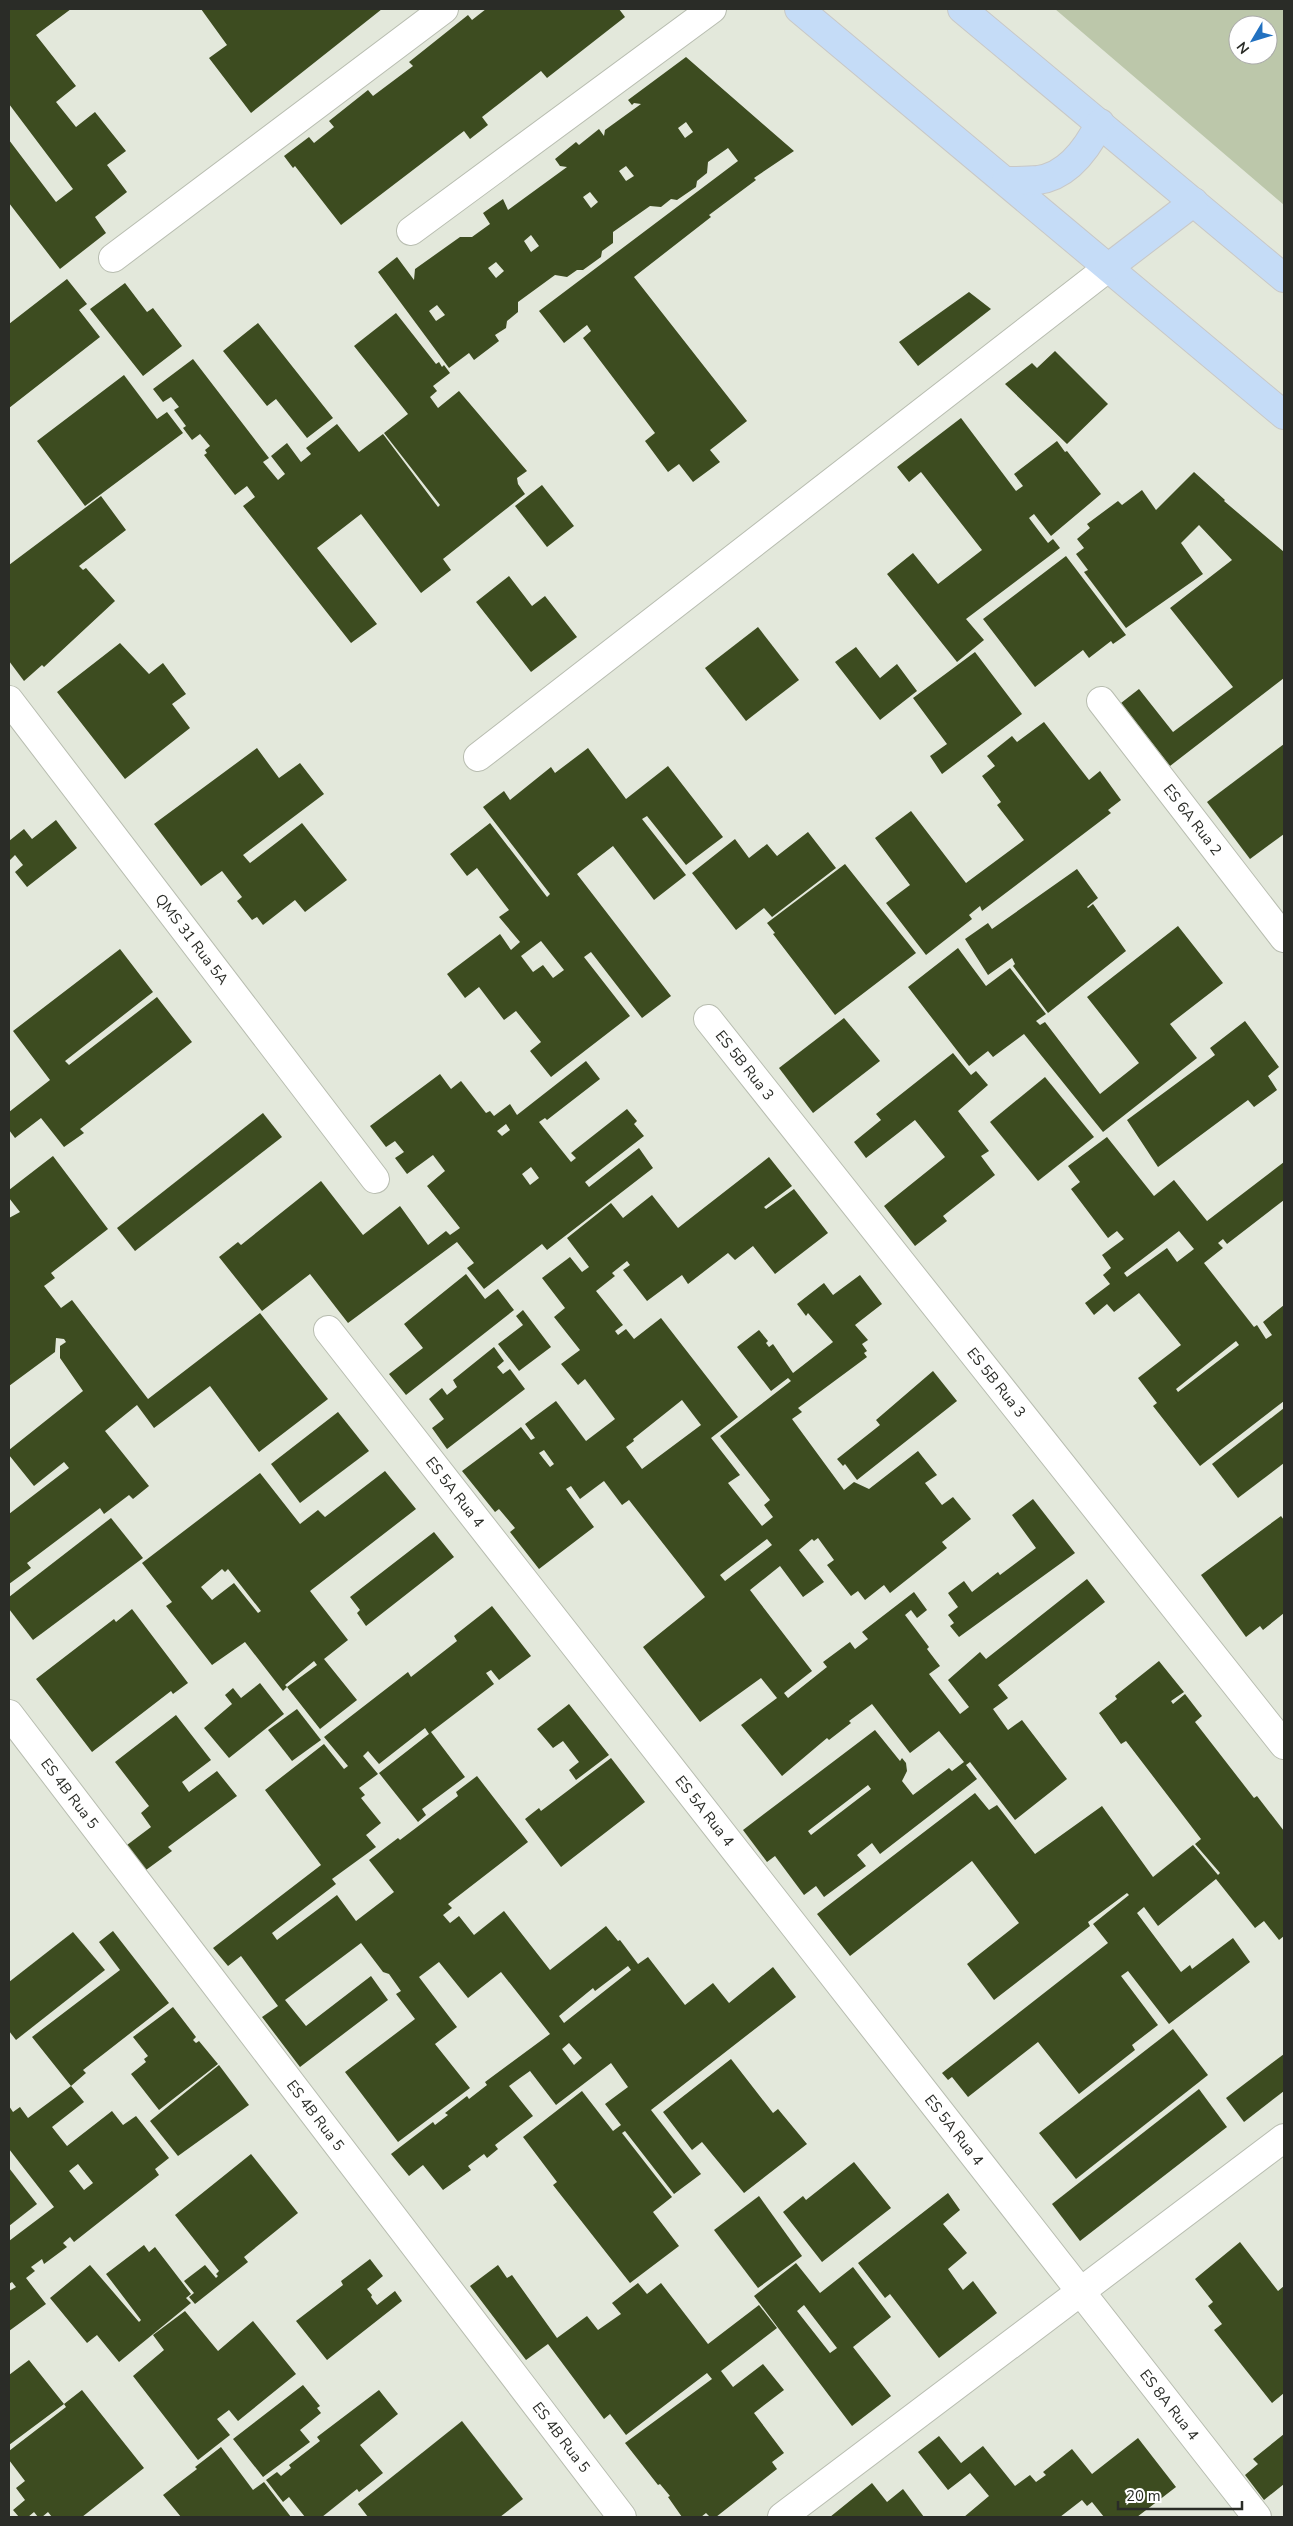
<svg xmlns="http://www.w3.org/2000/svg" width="1293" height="2526" font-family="'Nunito Sans',sans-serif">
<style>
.green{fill:#bcc7aa;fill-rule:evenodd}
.building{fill:#3d4c20;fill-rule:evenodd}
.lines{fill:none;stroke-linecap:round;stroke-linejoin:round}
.minor-casing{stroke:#b8bdb0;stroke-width:30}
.major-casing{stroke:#c8c8c7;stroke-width:30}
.minor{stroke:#fff;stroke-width:28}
.major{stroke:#c5dcf7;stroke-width:28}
.labels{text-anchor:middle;stroke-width:5;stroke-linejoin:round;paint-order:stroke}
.street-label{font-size:15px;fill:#2a2c27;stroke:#fff}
</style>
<rect width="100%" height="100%" fill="#e3e8db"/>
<path class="green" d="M1055 9H1284V205ZM1238 25H1268V55H1238Z"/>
<g class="building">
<path d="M9 9H71L36 35 76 86 56 102 76 127 95 112 126 151 107 165 127 192 95 217 106 233 60 269 9 203V140L56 202 73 189 9 104Z"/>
<path d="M201 9H382L251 113 209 58 227 45Z"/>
<path d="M486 9H619L625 17 547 78 541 71 482 117 488 125 470 139 464 131 341 225 295 166 293 168 284 156 309 137 314 143 334 127 329 121 368 90 373 96 413 66 409 62 468 15 472 20Z"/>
<path d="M686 57 794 151 754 178 756 180 709 215 711 217 634 277 747 421 710 450 720 462 693 482 679 464 668 472 645 441 655 433 583 338 591 331 587 325 564 343 539 311 738 161 728 148 708 162 707 173 697 181 696 187 677 200 671 199 661 207 650 206 613 232V243L602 251 601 257 583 270H577L567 277 555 275 518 302V312L507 321 506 328 495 335 499 341 474 360 469 353 449 368 378 272 397 257 414 280 415 269 460 237H472L490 224 483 213 503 199 508 210 567 167 560 166 555 159 576 142 579 145 599 129 604 136 605 130 641 104 634 103 632 105 628 100ZM686 122 693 132 685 138 678 128ZM626 166 634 176 626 181 619 171ZM590 192 598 202 591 208 583 197ZM531 235 539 246 531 252 524 241ZM496 262 504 271 496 278 488 268ZM437 305 445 315 436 321 429 311Z"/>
<path d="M67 279 87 304 79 310 100 337 9 408V324Z"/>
<path d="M125 283 147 312 153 308 182 346 143 376 90 309Z"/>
<path d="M969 292 991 309 918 366 899 342Z"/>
<path d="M396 313 436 364 439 362 442 367 444 365 450 373 433 386 437 391 430 397 438 408 459 391 527 471 517 478 518 484 525 494 443 559 451 570 421 593 361 514 317 548 377 624 351 643 243 506 255 497 247 486 235 495 204 455 207 453 205 450 210 446 200 434 192 440 183 428 186 426 174 410 179 407 171 397 163 402 153 389 193 359 269 458 263 462 278 480 285 474 271 456 287 443 301 462 311 454 306 448 337 424 359 452 383 434 438 507 440 505 384 433 408 414 354 346Z"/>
<path d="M258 323 333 418 307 438 276 399 267 406 223 351Z"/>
<path d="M1055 351 1108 404 1067 444 1005 384 1032 363 1037 368Z"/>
<path d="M124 375 157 419 167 412 183 433 85 506 37 441Z"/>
<path d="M961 418 1016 491 1023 486 1014 474 1057 441 1065 452 1067 451 1101 494 1051 536 1034 514 1029 518 1048 543 1053 539 1060 548 966 619 984 640 957 662 887 574 913 553 938 584 982 550 921 472 909 482 897 467Z"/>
<path d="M1194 472 1225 500 1224 501 1284 552V678L1170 766 1121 703 1139 689 1173 732 1233 687 1170 608 1232 560 1199 525 1181 543 1203 574 1126 628 1084 572 1088 570 1076 554 1084 548 1077 539 1090 528 1087 524 1118 501 1122 505 1142 490 1156 510Z"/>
<path d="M542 485 574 526 547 547 515 506Z"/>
<path d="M101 496 126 530 79 566 83 570 86 568 115 601 44 667 42 665 24 681 9 661V565Z"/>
<path d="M1066 556 1126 635 1113 644 1111 641 1089 658 1083 650 1035 687 983 619Z"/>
<path d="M509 576 532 606 545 596 577 637 531 672 476 602Z"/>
<path d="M758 627 799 680 746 721 705 668Z"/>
<path d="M120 643 149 674 163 663 186 694 172 704 190 728 125 779 57 692Z"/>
<path d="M856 647 880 678 897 664 917 691 880 720 835 662Z"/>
<path d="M975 652 1022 714 942 774 930 756 947 744 913 698Z"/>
<path d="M1044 722 1089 780 1100 771 1121 800 1108 810 1111 813 982 911 980 906 969 915 972 919 926 955 886 903 910 885 875 838 911 811 966 883 1024 840 997 805 1001 802 982 776 995 766 987 756 1012 736 1017 742Z"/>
<path d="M1284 744V834L1250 859 1207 802Z"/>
<path d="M257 748 279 778 300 763 324 794 243 855 250 863 302 823 347 880 305 912 295 900 263 925 257 917 252 920 237 901 242 897 222 871 201 886 154 824Z"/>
<path d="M588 748 626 799 668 766 723 837 686 865 647 816 642 819 686 875 654 900 613 846 577 874 671 996 642 1018 591 952 584 957 630 1016 551 1077 530 1051 541 1042 516 1011 504 1020 479 987 465 998 447 974 500 934 511 950 520 942 499 917 509 910 477 868 467 876 450 854 490 823 547 897 550 894 483 807 504 791 510 800 551 767 555 773ZM541 941 564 970 553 978 543 965 533 972 521 956Z"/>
<path d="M56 820 77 848 27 887 15 872 23 865 15 855 9 861V841L24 829 32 839Z"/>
<path d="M808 832 836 868 772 917 764 908 736 930 692 873 735 839 749 858 767 844 777 856Z"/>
<path d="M845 864 916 953 835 1015 773 934 775 933 767 923Z"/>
<path d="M1077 869 1098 898 1087 907 1088 908 1093 904 1126 951 1048 1013 1013 966 1015 964 1012 958 988 975 965 939 988 923 992 929Z"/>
<path d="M1178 926 1223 983 1170 1024 1197 1058 1103 1132 1024 1034 993 1057 988 1051 969 1066 908 987 958 948 986 986 1010 968 1046 1014 1036 1021 1040 1025 1045 1022 1100 1094 1139 1063 1087 997Z"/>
<path d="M120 949 153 992 65 1061 69 1065 157 997 192 1042 80 1129 84 1133 64 1147 41 1118 15 1138 9 1130V1112L50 1080 13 1031Z"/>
<path d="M844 1018 880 1061 813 1113 779 1068Z"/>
<path d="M1245 1021 1279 1067 1268 1076 1277 1090 1254 1107 1248 1100 1158 1167 1127 1120 1215 1055 1210 1048Z"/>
<path d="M953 1053 971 1075 976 1071 988 1085 958 1111 989 1151 981 1156 995 1175 943 1216 947 1221 915 1246 884 1206 945 1157 915 1120 866 1158 854 1142 881 1120 876 1114Z"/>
<path d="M586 1061 600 1079 547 1120 545 1118 539 1122 571 1162 576 1158 571 1153 627 1109 637 1121 634 1124 644 1136 585 1182 589 1187 639 1148 653 1168 547 1250 542 1244 484 1289 467 1268 474 1263 457 1242 348 1323 310 1274 262 1311 219 1257 238 1242 241 1245 321 1181 363 1235 400 1206 428 1245 446 1231 450 1235 460 1228 427 1186 445 1171 433 1155 407 1174 395 1158 404 1152 395 1141 386 1147 370 1126 440 1074 451 1089 461 1081 486 1113 490 1111 494 1116 510 1104 517 1115ZM506 1124 510 1130 502 1136 497 1131ZM531 1167 539 1178 530 1185 522 1174Z"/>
<path d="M1045 1077 1094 1137 1038 1181 990 1122Z"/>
<path d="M263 1113 282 1137 135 1251 117 1228Z"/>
<path d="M1107 1137 1154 1196 1174 1180 1207 1221 1284 1162V1200L1227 1244 1223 1239 1218 1243 1223 1248 1204 1263 1254 1327 1257 1325 1266 1339 1272 1335 1263 1322 1284 1305V1401L1200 1466 1153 1406 1157 1403 1138 1378 1181 1345 1139 1293 1114 1312 1107 1304 1094 1315 1085 1303 1110 1284 1103 1275 1111 1268 1102 1255 1124 1239 1117 1231 1108 1238 1071 1189 1080 1182 1068 1166ZM1179 1231 1194 1249 1177 1262 1167 1248 1127 1277 1124 1273ZM1236 1341 1239 1345 1178 1392 1176 1389Z"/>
<path d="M53 1156 108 1229 51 1273 55 1278 44 1286 61 1308 72 1300 148 1399 260 1313 328 1399 259 1452 210 1386 154 1428 137 1405 105 1431 149 1486 133 1499 129 1495 104 1514 100 1508 27 1563 31 1568 9 1584V1514L69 1468 64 1462 34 1486 9 1455V1450L83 1391 60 1358V1346L66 1342 64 1339 56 1338 55 1352 9 1386V1218L20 1212 9 1198V1190Z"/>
<path d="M769 1157 792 1186 764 1207 766 1209 794 1189 828 1233 775 1274 753 1246 735 1260 728 1253 688 1284 682 1275 647 1301 623 1270 630 1265 627 1261 612 1273 615 1276 596 1291 623 1325 615 1331 618 1335 626 1329 634 1339 661 1318 738 1417 711 1438 740 1475 728 1483 762 1526 773 1517 764 1505 770 1500 720 1436 791 1381 788 1378 771 1391 737 1347 759 1330 768 1341 766 1343 769 1347 773 1344 793 1373 833 1342 808 1313 806 1316 797 1304 824 1283 833 1295 860 1275 882 1304 855 1325 868 1340 862 1344 867 1351 864 1353 867 1357 798 1408 802 1412 792 1419 844 1490 854 1482 869 1489 918 1451 937 1475 925 1483 942 1505 953 1497 971 1519 942 1542 947 1548 890 1593 884 1585 865 1600 858 1591 851 1596 827 1565 834 1560 818 1538 814 1541 812 1539 799 1550 824 1582 803 1597 780 1566 750 1590 812 1671 784 1693 788 1698 827 1667 823 1662 850 1642 855 1649 868 1639 862 1632 914 1592 927 1610 917 1618 911 1610 905 1615 929 1647 927 1649 940 1666 929 1674 960 1714 969 1707 948 1680 980 1652 986 1659 1087 1579 1105 1602 998 1685 1008 1698 993 1709 1008 1730 1022 1720 1067 1779 1015 1820 970 1762 966 1765 977 1779 880 1854 872 1843 857 1855 866 1866 824 1897 816 1886 804 1895 775 1856 767 1862 743 1830 875 1730 900 1761 902 1758 906 1763 907 1771 902 1781 913 1795 949 1768 952 1771 964 1762 939 1731 910 1753 872 1704 849 1721 851 1723 829 1740 827 1738 782 1776 741 1725 777 1698 761 1678 700 1722 643 1647 705 1597 629 1500 622 1505 604 1481 580 1499 571 1486 566 1489 594 1527 539 1569 510 1532 515 1528 499 1509 495 1512 462 1471 521 1427 531 1440 535 1438 525 1424 556 1401 586 1441 615 1419 585 1379 578 1385 561 1364 580 1350 554 1317 565 1308 542 1278 570 1257 582 1272 589 1267 567 1238 611 1203 623 1218 652 1195 678 1228ZM682 1400 701 1425 642 1469 626 1447 634 1441 633 1439ZM544 1450 554 1464 550 1467 539 1453ZM767 1539 772 1545 725 1581 720 1575ZM868 1785 871 1789 811 1835 808 1831Z"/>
<path d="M466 1274 485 1299 498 1289 514 1310 406 1395 389 1374 423 1348 404 1324Z"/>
<path d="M523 1310 551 1347 519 1371 498 1344 523 1325 516 1316Z"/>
<path d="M494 1347 504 1361 497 1367 503 1374 510 1369 525 1389 447 1449 432 1428 444 1419 429 1399 442 1388 447 1395 457 1387 453 1380Z"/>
<path d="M933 1371 957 1401 857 1480 845 1464 843 1466 837 1459 880 1425 876 1420Z"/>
<path d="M1284 1408V1463L1238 1498 1212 1464Z"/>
<path d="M338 1412 369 1451 300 1503 271 1464Z"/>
<path d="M385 1471 416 1509 310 1591 348 1640 324 1659 357 1700 320 1729 287 1687 317 1665 314 1661 285 1685 287 1687 283 1691 245 1642 212 1665 166 1606 172 1602 142 1563 260 1473 300 1524 318 1510 325 1517ZM222 1569 225 1572 228 1569 261 1611 258 1613 234 1583 212 1600 201 1587Z"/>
<path d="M1033 1499 1075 1553 959 1637 950 1626 954 1623 948 1615 958 1607 948 1593 964 1581 972 1592 998 1572 1000 1575 1036 1548 1012 1515Z"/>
<path d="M1281 1516 1284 1520V1613L1263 1630 1260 1626 1246 1637 1201 1575Z"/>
<path d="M111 1518 143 1558 33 1640 9 1609V1597Z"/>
<path d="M434 1532 454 1557 366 1626 357 1613 360 1610 350 1597Z"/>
<path d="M492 1606 531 1656 499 1680 491 1670 486 1673 494 1684 431 1732 465 1777 422 1809 426 1815 418 1822 379 1773 429 1734 425 1728 379 1764 368 1751 363 1756 378 1774 359 1788 365 1795 361 1798 381 1823 366 1835 376 1847 332 1879 336 1884 272 1933 277 1940 337 1895 356 1921 394 1892 369 1860 398 1838 400 1840 458 1796 456 1792 477 1776 528 1842 448 1904 452 1908 443 1915 450 1923 459 1916 474 1935 504 1911 550 1970 606 1926 618 1941 620 1940 638 1964 648 1957 685 2005 713 1983 729 2003 773 1967 796 1997 651 2110 701 2174 674 2194 625 2131 622 2133 672 2197 653 2212 679 2246 630 2283 553 2185 557 2182 523 2137 582 2091 613 2131 621 2125 605 2104 628 2087 611 2063 556 2105 530 2071 520 2078 509 2086 533 2116 495 2145 498 2149 487 2158 484 2154 468 2166 471 2170 443 2190 423 2165 409 2176 391 2154 433 2122 435 2125 448 2115 445 2113 467 2096 469 2099 487 2085 485 2082 550 2034 501 1972 468 1998 439 1962 419 1977 457 2027 435 2044 470 2088 398 2142 345 2072 415 2019 396 1994 401 1991 389 1974 383 1972 361 1943 285 2000 306 2026 371 1976 388 2000 300 2067 262 2017 278 2006 241 1956 228 1966 213 1948 321 1865 265 1790 324 1744 344 1769 348 1766 324 1737 408 1672 411 1677 457 1641 454 1636ZM628 1966 631 1970 564 2023 559 2016 593 1988 595 1991ZM569 2043 582 2058 574 2065 562 2049Z"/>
<path d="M132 1609 188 1683 173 1694 171 1691 92 1752 36 1679 114 1619 116 1622Z"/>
<path d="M1159 1661 1184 1692 1171 1701 1173 1704 1185 1694 1202 1716 1195 1722 1254 1798 1257 1796 1284 1831V1936L1279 1940 1264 1921 1255 1928 1216 1879 1158 1926 1144 1907 1137 1913 1181 1972 1190 1965 1192 1969 1233 1938 1250 1962 1169 2024 1128 1971 1121 1976 1158 2025 1132 2045 1135 2050 1079 2094 1038 2042 968 2097 952 2077 948 2080 942 2073 1108 1943 1093 1924 1129 1895 1127 1893 1088 1922 1090 1926 994 2000 967 1964 1019 1923 972 1861 850 1956 817 1914 975 1793 989 1810 997 1805 1035 1854 1102 1806 1153 1877 1193 1845 1218 1875 1220 1873 1195 1844 1201 1839 1126 1741 1121 1744 1099 1713 1117 1699 1115 1696Z"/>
<path d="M260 1683 284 1714 229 1758 204 1728 232 1704 225 1695 233 1688 241 1698Z"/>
<path d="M569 1704 609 1755 576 1780 569 1770 579 1762 563 1741 553 1748 537 1729Z"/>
<path d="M297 1709 321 1740 292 1761 268 1730Z"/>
<path d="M176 1715 211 1760 182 1782 189 1792 217 1771 237 1796 168 1847 172 1851 146 1870 127 1845 151 1827 141 1813 149 1806 115 1762Z"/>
<path d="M611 1758 645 1802 561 1867 525 1819 539 1808 541 1811Z"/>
<path d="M113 1931 169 2003 83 2070 86 2073 71 2086 32 2037 120 1970 99 1942Z"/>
<path d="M73 1932 105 1970 16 2040 9 2031V1982Z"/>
<path d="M173 2007 196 2037 193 2040 196 2043 199 2041 218 2064 159 2110 131 2074 146 2062 144 2059 148 2056 133 2037Z"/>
<path d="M1173 2029 1208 2075 1076 2179 1039 2133Z"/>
<path d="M1284 2054V2091L1244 2122 1226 2098Z"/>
<path d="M731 2059 773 2113 778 2109 807 2144 744 2193 702 2142 692 2150 663 2112Z"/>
<path d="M219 2065 249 2105 178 2156 150 2121Z"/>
<path d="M71 2086 84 2102 52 2127 67 2146 112 2111 123 2125 136 2116 169 2158 155 2169 159 2175 74 2242 70 2237 63 2243 67 2247 44 2264 42 2259 31 2267 35 2271 26 2278 46 2304 9 2331V2291L16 2287 12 2282 9 2284V2241L54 2207 9 2149V2106L13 2112 20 2107 28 2118ZM78 2164 93 2183 84 2190 69 2171Z"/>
<path d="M1199 2089 1227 2127 1080 2241 1052 2204Z"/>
<path d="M251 2154 298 2213 244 2257 248 2262 195 2304 189 2297 194 2293 184 2281 205 2265 216 2278 218 2276 216 2274 219 2271 175 2215Z"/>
<path d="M854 2162 891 2208 822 2262 783 2212 803 2196 806 2200Z"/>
<path d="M9 2168 37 2204 9 2226Z"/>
<path d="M948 2193 960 2210 943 2224 967 2253 948 2269 963 2290 973 2281 997 2313 939 2358 890 2294 885 2298 858 2263Z"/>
<path d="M759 2196 802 2256 758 2288 714 2230Z"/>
<path d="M1240 2242 1278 2291 1284 2286V2393L1272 2403 1214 2330 1222 2324 1208 2306 1213 2302 1195 2279Z"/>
<path d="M144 2245 149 2252 155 2247 191 2294 186 2298 191 2303 119 2362 97 2335 87 2343 50 2298 90 2265 139 2322 141 2320 106 2274Z"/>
<path d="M370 2259 383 2276 367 2289 372 2295 371 2297 377 2305 395 2291 402 2301 327 2360 296 2321 343 2285 341 2281Z"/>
<path d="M796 2263 820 2293 853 2267 891 2317 853 2347 891 2396 852 2426 754 2296ZM804 2305 837 2348 830 2353 797 2311Z"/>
<path d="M498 2265 507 2278 512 2275 557 2338 587 2316 598 2330 621 2314 612 2303 638 2283 647 2294 661 2283 708 2344 759 2305 777 2328 721 2371 733 2387 763 2364 784 2390 754 2413 784 2453 772 2462 777 2469 716 2517H710L706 2513 701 2517H682L668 2497 670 2496 660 2484 658 2485 625 2443 712 2379 707 2373 626 2435 610 2414 604 2419 548 2344 526 2360 470 2286Z"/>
<path d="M185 2311 218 2351 253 2321 296 2374 238 2421 229 2410 217 2419 230 2435 198 2460 133 2376 164 2350 153 2335Z"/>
<path d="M29 2360 64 2404 82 2390 144 2468 82 2517H52L48 2512 42 2517H38L34 2512 28 2517H19L13 2510 25 2500 16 2488 25 2481 9 2460V2451L66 2407 64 2404 9 2445V2375Z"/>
<path d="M303 2385 320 2406 317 2408 321 2413 300 2430 310 2442 263 2477 233 2439Z"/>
<path d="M379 2390 398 2414 360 2445 383 2473 359 2492 357 2489 322 2517H305L289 2497 283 2502 266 2480 277 2472 281 2476 291 2468 289 2465 320 2441 317 2437Z"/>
<path d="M462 2421 523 2499 500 2517H368L358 2504Z"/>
<path d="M1284 2434V2484L1264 2500 1245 2475 1258 2464 1253 2459Z"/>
<path d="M939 2436 961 2463 983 2446 1015 2486 1030 2475 1036 2482 1046 2475 1043 2472 1072 2449 1092 2474 1138 2438 1176 2487 1137 2517H1104L1092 2502 1087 2506 1082 2500 1060 2517H964L989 2496 970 2473 948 2490 918 2452Z"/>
<path d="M221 2447 253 2490 264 2482 291 2517H181L163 2495 197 2469 195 2467Z"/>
<path d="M872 2483 887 2502 903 2489 924 2517H830Z"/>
</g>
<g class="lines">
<defs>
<g id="minor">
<path d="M411 231 712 9"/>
<path d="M113 258 444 9"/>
<path id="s1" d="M9 700 375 1179"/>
<path id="s2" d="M1101 701 1284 938"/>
<path d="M478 757 1109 267"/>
<path id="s3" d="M708 1019 1284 1745"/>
<path id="s4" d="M328 1330 1257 2517"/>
<path id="s5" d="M9 1714 622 2517"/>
<path d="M782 2517 1284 2138"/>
</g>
<g id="major">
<path d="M799 9 1284 415"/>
<path d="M962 9 1284 278"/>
<path d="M1006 181C1017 181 1028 181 1038 180 1068 176 1088 147 1100 123"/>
<path d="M1109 267 1194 202"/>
</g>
</defs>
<use href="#minor" class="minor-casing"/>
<use href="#major" class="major-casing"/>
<use href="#minor" class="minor"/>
<use href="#major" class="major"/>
</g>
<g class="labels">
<g class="street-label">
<text dy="5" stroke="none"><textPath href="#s2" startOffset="150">ES 6A Rua 2</textPath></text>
<text dy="5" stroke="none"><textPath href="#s1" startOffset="301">QMS 31 Rua 5A</textPath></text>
<text dy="5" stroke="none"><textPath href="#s3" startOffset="59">ES 5B Rua 3</textPath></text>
<text dy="5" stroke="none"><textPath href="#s3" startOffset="464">ES 5B Rua 3</textPath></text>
<text dy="5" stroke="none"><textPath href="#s4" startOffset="206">ES 5A Rua 4</textPath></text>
<text dy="5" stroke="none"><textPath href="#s5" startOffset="100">ES 4B Rua 5</textPath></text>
<text dy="5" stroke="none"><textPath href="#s4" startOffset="611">ES 5A Rua 4</textPath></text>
<text dy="5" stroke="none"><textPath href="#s5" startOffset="505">ES 4B Rua 5</textPath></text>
<text dy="5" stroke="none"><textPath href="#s4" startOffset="1016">ES 5A Rua 4</textPath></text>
<text dy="5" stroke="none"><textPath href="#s4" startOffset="1365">ES 8A Rua 4</textPath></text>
<text dy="5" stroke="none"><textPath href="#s5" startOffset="910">ES 4B Rua 5</textPath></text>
</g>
</g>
<rect width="1293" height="2526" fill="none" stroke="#2a2c27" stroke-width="20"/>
<g transform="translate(1253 40) rotate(232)"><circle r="24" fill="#ffffff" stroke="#aaaba9"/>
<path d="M0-4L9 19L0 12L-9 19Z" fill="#2271c0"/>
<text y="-8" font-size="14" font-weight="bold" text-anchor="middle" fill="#2a2c27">N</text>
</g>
<path d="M1118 2501v8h124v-8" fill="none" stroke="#2a2c27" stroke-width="2.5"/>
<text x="1126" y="2501" font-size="15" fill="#2a2c27" stroke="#ffffff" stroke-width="4" paint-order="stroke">20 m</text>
</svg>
